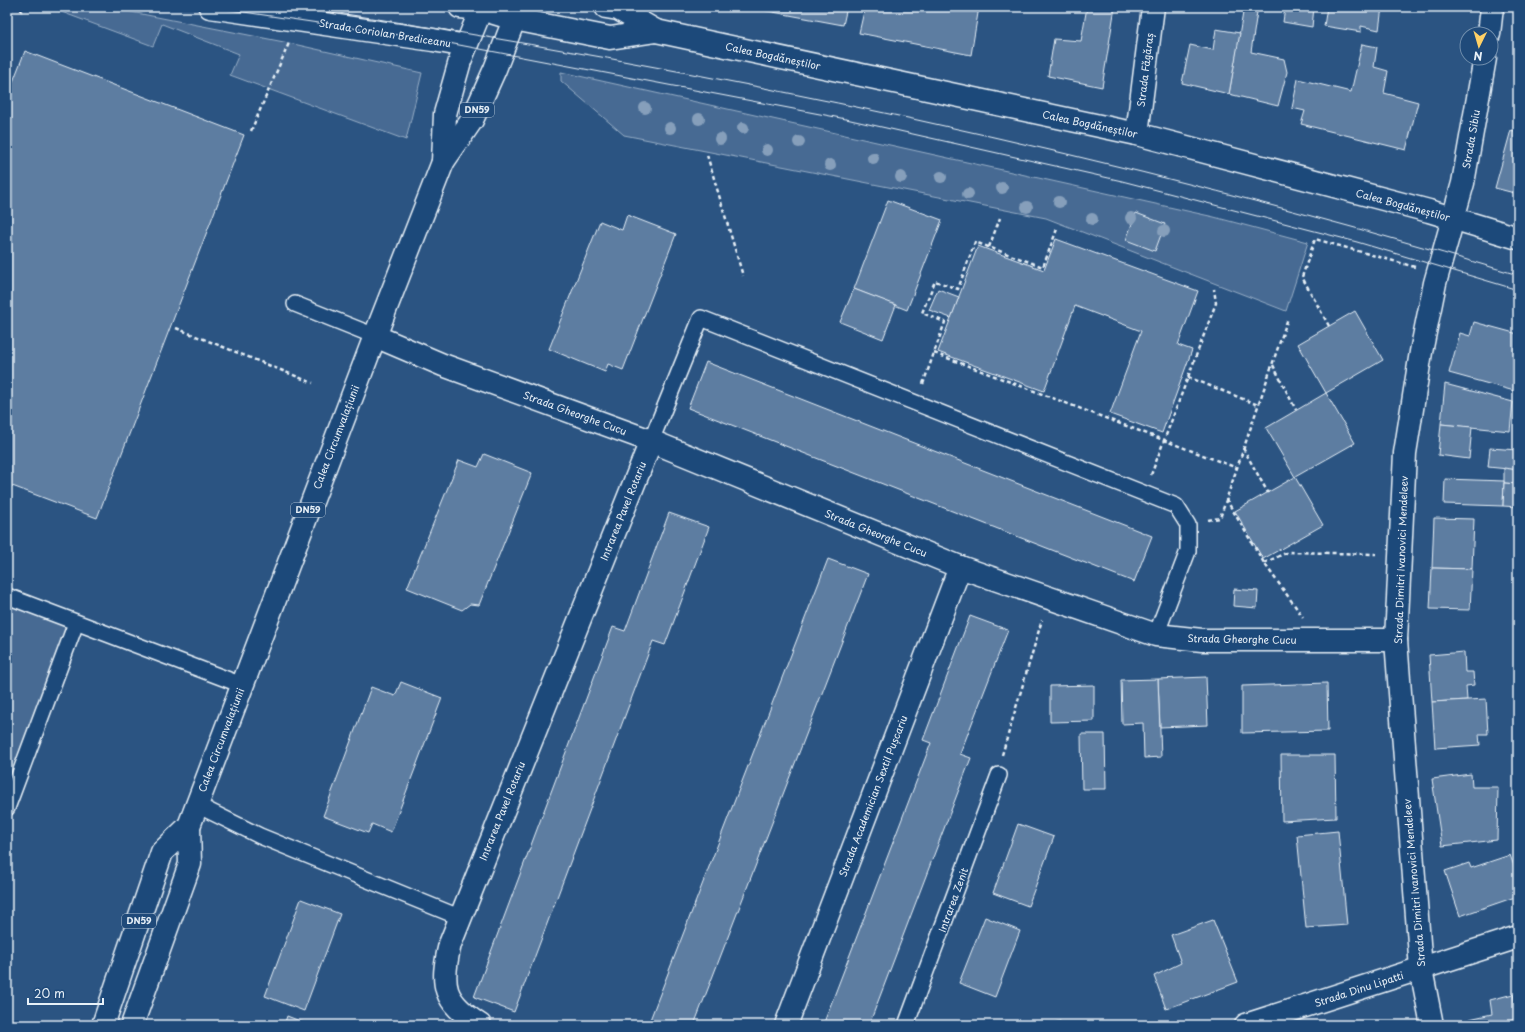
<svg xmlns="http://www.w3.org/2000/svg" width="1525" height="1032" font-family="'Playpen Sans',sans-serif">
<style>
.green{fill:#476b93;stroke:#98aec6}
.building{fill:#5d7da1;stroke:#e8f1f8}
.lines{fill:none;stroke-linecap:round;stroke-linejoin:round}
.lane-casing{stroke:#e8f1f8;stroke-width:18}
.street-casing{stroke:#e8f1f8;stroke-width:25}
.secondary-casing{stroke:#e8f1f8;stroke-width:25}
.primary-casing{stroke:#e8f1f8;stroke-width:25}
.path{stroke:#e8f1f8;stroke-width:2.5;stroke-dasharray:4 3;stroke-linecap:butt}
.lane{stroke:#1f4a7a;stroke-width:15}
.street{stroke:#1f4a7a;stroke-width:22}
.secondary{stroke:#1f4a7a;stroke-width:22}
.primary{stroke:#1f4a7a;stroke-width:22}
.tram{stroke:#e8f1f8;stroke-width:1}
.tree{fill:#869fbb}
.labels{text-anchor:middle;stroke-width:3;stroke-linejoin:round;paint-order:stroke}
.shield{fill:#1f4a7a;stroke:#acbfd2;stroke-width:1}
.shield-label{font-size:9px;font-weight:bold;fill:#e8f1f8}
.street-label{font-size:10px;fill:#e8f1f8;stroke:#1f4a7a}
</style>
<rect width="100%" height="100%" fill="#2b5482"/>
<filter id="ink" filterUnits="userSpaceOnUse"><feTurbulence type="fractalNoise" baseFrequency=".025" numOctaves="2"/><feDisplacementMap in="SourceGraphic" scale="8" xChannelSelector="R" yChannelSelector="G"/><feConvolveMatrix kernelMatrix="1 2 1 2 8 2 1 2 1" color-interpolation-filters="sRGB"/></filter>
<g filter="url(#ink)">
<g class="green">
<path d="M48 7H106L289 43 422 73 406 140 230 75 239 54 162 24 153 46Z"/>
<path d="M561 72 1214 217 1308 242 1286 311 1046 218 624 135 561 81Z"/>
<path d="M7 596 71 620 7 789Z"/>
</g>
<g class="building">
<path d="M746 7H847L843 25Z"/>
<path d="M865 7H938L951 9V7H979L971 55 859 33Z"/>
<path d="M1087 7H1115L1102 87 1048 76 1054 39 1081 41Z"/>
<path d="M1244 7H1265L1257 12 1251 52 1284 59 1287 72 1278 106 1229 94Z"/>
<path d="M1273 7H1314L1312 27 1283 22 1285 8Z"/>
<path d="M1327 7H1382L1379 30 1361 26V32L1324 26Z"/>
<path d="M1216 29 1240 33 1229 94 1182 83 1190 45 1213 50Z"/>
<path d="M1362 44 1377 47 1374 67 1388 71 1384 93 1418 102 1406 150 1301 124 1305 111 1292 108 1298 79 1351 92Z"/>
<path d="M25 51 244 135 97 518 7 484V97Z"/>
<path d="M1511 130 1518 132V194L1495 188Z"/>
<path d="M888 200 942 220 907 310 854 289Z"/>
<path d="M1136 213 1165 224 1155 251 1126 240Z"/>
<path d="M627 215 676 234 623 370 608 364 605 372 549 349 600 221 622 230Z"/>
<path d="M1056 239 1198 291 1178 345 1192 350 1162 433 1110 414 1141 331 1075 306 1044 391 938 352 978 246 1044 270Z"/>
<path d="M854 289 896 305 883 339 840 322Z"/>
<path d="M938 289 959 297 951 318 929 310Z"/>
<path d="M1355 311 1383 360 1326 393 1298 344Z"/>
<path d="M1474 322 1518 334V392L1449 373 1460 333 1470 336Z"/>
<path d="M706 362 1152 536 1134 582 688 408Z"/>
<path d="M1445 384 1513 402 1510 431 1441 424Z"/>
<path d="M1326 393 1355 443 1295 477 1266 428Z"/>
<path d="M1441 424 1472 427 1469 459 1438 455Z"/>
<path d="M1490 448 1518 450V470L1488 467Z"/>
<path d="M484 454 532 473 479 605 470 604 462 610 407 588 459 460 478 467Z"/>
<path d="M1504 468 1518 470V484L1504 483Z"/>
<path d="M1295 477 1323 525 1263 559 1235 511Z"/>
<path d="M1445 479 1504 481 1503 506 1444 504Z"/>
<path d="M1504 483 1518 484V507L1503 506Z"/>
<path d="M669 513 709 527 665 645 653 641 514 1012 474 997 613 627 625 631Z"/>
<path d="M1434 518 1474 519 1472 569 1432 568Z"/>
<path d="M828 559 868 574 694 1025H648Z"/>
<path d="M1432 568 1472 569 1470 610 1430 609Z"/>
<path d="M1234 589 1258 591 1257 608 1233 606Z"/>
<path d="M970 616 1008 630 960 754 971 758 869 1025H823L931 743 923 740Z"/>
<path d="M1464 652 1465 672H1473L1474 685 1466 686 1467 700 1432 702 1429 655Z"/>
<path d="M1206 677 1208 725 1160 727 1158 679Z"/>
<path d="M1158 679 1161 757 1144 758 1143 723 1122 724 1121 680Z"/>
<path d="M401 682 442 698 391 832 372 824 368 833 323 816 371 687 395 696Z"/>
<path d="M1327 683 1328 731 1242 733V686Z"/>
<path d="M1094 685V721L1050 722V686Z"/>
<path d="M1486 699 1488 734H1479L1480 745 1435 748 1432 702Z"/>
<path d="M1081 734H1105L1106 789H1082Z"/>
<path d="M1281 755H1335L1336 818 1282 821Z"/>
<path d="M1471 774 1472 787H1498L1497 840 1442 846 1432 779Z"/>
<path d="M1018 824 1054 837 1028 906 993 893Z"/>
<path d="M1338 831 1347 925 1306 928 1297 835Z"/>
<path d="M1510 855 1518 877V896L1460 916 1445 871 1469 863 1471 868Z"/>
<path d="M301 899 340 914 304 1011 265 996Z"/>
<path d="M985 917 1020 931 995 997 959 983Z"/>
<path d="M1213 920 1238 982 1166 1009 1154 976 1181 963 1171 935Z"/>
<path d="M1513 994 1518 1018 1511 1021 1512 1025H1470L1469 1019 1492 1014 1490 1000Z"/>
<path d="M287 1016 310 1025H284Z"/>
<path d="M1060 1021 1062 1025H1047Z"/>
</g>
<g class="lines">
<defs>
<g id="lane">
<path d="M295 304 375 336"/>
<path d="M651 441 701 318 1176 506 1188 525V551L1156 635"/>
<path d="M7 596 242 685"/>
<path d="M197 805 260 836 459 917"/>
<path d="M7 808 76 623"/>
<path d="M906 1025 999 775"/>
</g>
<g id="street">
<path d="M210 7 433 40 466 46"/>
<path d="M1489 34 1492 7"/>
<path d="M1137 134 1153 7"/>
<path d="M375 336 443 365 651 441 960 567 1156 635 1202 640H1396"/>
<path d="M480 1025C443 1001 440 986 450 944L651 441"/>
<path d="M786 1025 960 567"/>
<path d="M1246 1025 1518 937"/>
<path d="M1432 1025 1421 969 1396 640 1405 453 1421 352 1435 283 1463 183 1485 58"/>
</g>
<g id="secondary">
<path d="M460 7 481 9 514 19 610 38 656 31"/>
<path d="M606 7 618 9 656 31 1137 134 1429 211 1518 238"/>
</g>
<g id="primary">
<path d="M443 162 445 114 460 61 482 7"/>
<path d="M103 1025 162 852 189 826"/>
<path d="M132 1025 190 864 189 826 375 336 443 162 472 120 495 69 519 7"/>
</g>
</defs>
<use href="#lane" class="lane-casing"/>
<use href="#street" class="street-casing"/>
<use href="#secondary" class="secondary-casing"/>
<use href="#primary" class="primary-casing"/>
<g class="path">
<path d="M21 12 22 7"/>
<path d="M251 131 289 43"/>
<path d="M707 155 743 276"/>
<path d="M989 247 1000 218"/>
<path d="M1329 326 1302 277 1315 239 1415 267"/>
<path d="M176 328 313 383"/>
<path d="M934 353 1237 468"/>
<path d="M1273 365 1296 410"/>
<path d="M1188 377 1258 405"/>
<path d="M923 384 945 322 922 313 935 281 958 289 975 242 1043 267 1057 229"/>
<path d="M1243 448 1268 493"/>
<path d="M1151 475 1216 303 1214 289"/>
<path d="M1226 499 1264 563 1303 617"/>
<path d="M1208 520 1220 518 1288 318"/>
<path d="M1264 563 1288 552 1376 554"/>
<path d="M1002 755 1042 620"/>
</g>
<use href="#lane" class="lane"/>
<use href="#street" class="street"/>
<use href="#secondary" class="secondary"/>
<use href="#primary" class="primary"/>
<g class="tram">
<path d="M210 7 433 40 846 119 1122 181 1357 242 1518 290"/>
<path d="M300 7C711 69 1120 155 1518 275"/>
</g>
</g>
<g class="tree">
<circle cx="645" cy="108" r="6"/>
<circle cx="699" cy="119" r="6"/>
<circle cx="670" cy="128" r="6"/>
<circle cx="743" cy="128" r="6"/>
<circle cx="720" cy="139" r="6"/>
<circle cx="799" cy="142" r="6"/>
<circle cx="767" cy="150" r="6"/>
<circle cx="873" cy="158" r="6"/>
<circle cx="830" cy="165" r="6"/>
<circle cx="901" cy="177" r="6"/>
<circle cx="941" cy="177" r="6"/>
<circle cx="1002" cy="188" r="6"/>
<circle cx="968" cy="194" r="6"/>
<circle cx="1059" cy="202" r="6"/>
<circle cx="1027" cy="207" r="6"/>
<circle cx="1131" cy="218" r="6"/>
<circle cx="1092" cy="219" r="6"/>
<circle cx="1164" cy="231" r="6"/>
</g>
</g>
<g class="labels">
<g class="shield">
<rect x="460" y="103" width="34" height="14" rx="3"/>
<rect x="291" y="503" width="34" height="14" rx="3"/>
<rect x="122" y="914" width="34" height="14" rx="3"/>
</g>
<g class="shield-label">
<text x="477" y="113">DN59</text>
<text x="308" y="513">DN59</text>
<text x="139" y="924">DN59</text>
</g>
<g class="street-label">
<text transform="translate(385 33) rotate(9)" y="4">Strada Coriolan Brediceanu</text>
<text transform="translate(773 56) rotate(12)" y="4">Calea Bogdăneștilor</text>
<text transform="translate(1145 70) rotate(-83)" y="4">Strada Făgăraș</text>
<text transform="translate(1090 124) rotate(12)" y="4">Calea Bogdăneștilor</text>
<text transform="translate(1471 139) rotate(-80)" y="4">Strada Sibiu</text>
<text transform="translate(1403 205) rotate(15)" y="4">Calea Bogdăneștilor</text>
<text transform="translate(575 413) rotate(20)" y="4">Strada Gheorghe Cucu</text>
<text transform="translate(336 437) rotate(-69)" y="4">Calea Circumvalațiunii</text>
<text transform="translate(623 511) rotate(-68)" y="4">Intrarea Pavel Rotariu</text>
<text transform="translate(876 533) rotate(22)" y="4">Strada Gheorghe Cucu</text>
<text transform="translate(1401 560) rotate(-88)" y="4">Strada Dimitri Ivanovici Mendeleev</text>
<text transform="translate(1242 639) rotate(1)" y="4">Strada Gheorghe Cucu</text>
<text transform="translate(221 740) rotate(-69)" y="4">Calea Circumvalațiunii</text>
<text transform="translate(873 796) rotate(-69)" y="4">Strada Academician Sextil Pușcariu</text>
<text transform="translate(502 811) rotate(-68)" y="4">Intrarea Pavel Rotariu</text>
<text transform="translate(1414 883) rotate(-95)" y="4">Strada Dimitri Ivanovici Mendeleev</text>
<text transform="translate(953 900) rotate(-70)" y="4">Intrarea Zenit</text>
<text transform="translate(1359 989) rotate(-18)" y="4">Strada Dinu Lipatti</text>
</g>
</g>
<rect width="1525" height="1032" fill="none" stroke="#1f4a7a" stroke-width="24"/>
<rect x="12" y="12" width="1501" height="1008" fill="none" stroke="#e8f1f8" stroke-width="1.5" filter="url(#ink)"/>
<g transform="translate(1479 46) rotate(185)"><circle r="19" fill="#1f4a7a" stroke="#6f8dac"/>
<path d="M0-3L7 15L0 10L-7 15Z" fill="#ffd166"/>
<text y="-6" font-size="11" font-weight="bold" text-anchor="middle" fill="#e8f1f8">N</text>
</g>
<path d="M28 998v6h75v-6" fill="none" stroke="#e8f1f8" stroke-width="2"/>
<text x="34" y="998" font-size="12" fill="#e8f1f8" stroke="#1f4a7a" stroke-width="3" paint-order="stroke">20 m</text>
</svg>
